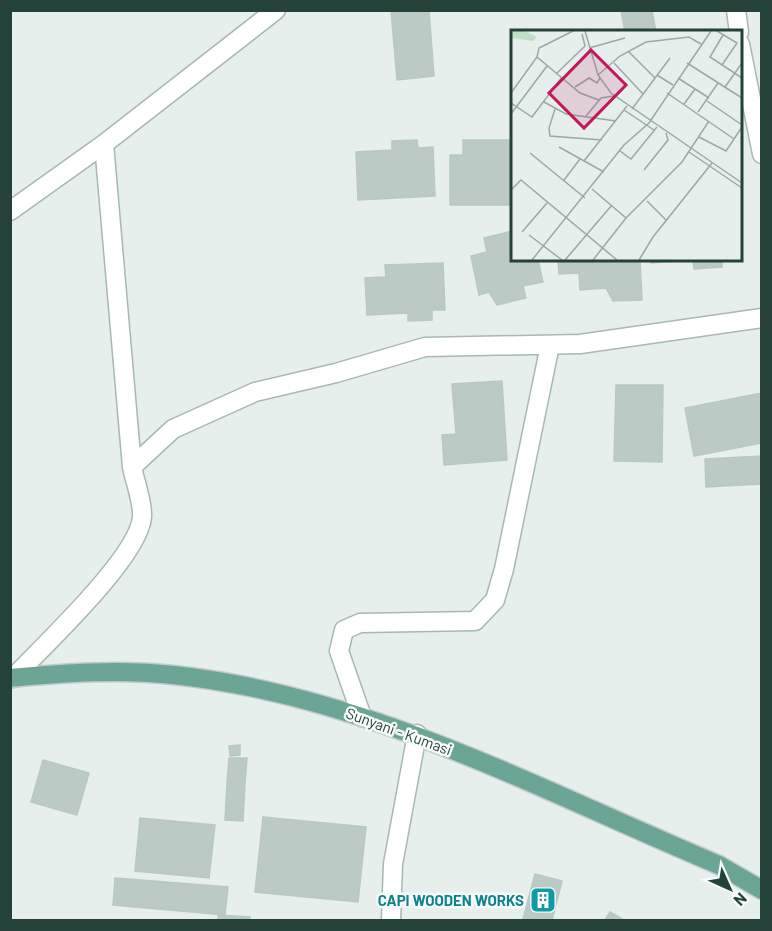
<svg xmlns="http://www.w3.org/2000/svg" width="772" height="931" viewBox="0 0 772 931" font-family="Barlow,sans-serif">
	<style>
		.building { fill: #bbcac4; stroke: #b8c9c2; stroke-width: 1.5 }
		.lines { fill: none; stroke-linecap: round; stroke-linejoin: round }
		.minor-casing { stroke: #a8b8b2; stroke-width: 21 }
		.primary-casing { stroke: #c2cac8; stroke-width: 21 }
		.minor { stroke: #fff; stroke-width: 18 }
		.primary { stroke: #6aa596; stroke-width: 18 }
		.labels { text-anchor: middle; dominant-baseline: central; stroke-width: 5; stroke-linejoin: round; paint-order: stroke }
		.street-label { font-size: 15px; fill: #24423a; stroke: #f7fbf9 }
		.culture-label { font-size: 15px; font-weight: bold; fill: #0d838f; stroke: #f7fbf9; text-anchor: end }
		.inset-road { fill: none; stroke: #98aaa4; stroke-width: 1.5 }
		.view { fill: #c2185b; fill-opacity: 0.15; stroke: #c2185b; stroke-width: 3 }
		.inset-edge { fill: none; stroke: #24423a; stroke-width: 3 }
	</style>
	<rect width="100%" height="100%" fill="#e6efeb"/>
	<path class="building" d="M 391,10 L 429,10 L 434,76 L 397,80 Z
		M 621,10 L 652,10 L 656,32 L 625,32 Z
		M 417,140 L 418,148 L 433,147 L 435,196 L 358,200 L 356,152 L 392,150 L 392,141 Z
		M 463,140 L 512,140 L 512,205 L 450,205 L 450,155 L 463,155 Z
		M 512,231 L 512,260 L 538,260 L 543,282 L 523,286 L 526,298 L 497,305 L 489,292 L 479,295 L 471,256 L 487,252 L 484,238 Z
		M 558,260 L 640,260 L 642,300 L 613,301 L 606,288 L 580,290 L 579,273 L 559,274 Z
		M 651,260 L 689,260 L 651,263 Z
		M 693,260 L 722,260 L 722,267 L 694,269 Z
		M 443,263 L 445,310 L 432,310 L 432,320 L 408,321 L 408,313 L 367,315 L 365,278 L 386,277 L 385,265 Z
		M 502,381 L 507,460 L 444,465 L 442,435 L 456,434 L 452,384 Z
		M 616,385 L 663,385 L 662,462 L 614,461 Z
		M 762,393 L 762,443 L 694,456 L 685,408 Z
		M 762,456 L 762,484 L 706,487 L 705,459 Z
		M 240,745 L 240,755 L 230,756 L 229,746 Z
		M 229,758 L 247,758 L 245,783 L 227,782 Z
		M 43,760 L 89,773 L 77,815 L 31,802 Z
		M 227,782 L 245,783 L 243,821 L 225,820 Z
		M 263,817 L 366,827 L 358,902 L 255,892 Z
		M 140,818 L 215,825 L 209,878 L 135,871 Z
		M 535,874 L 562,881 L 552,920 L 523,919 Z
		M 115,878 L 228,887 L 225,915 L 113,905 Z
		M 610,912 L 624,920 L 605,920 Z
		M 218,915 L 250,917 L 250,920 L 218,920 Z"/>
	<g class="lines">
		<g class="minor-casing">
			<path id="minor" d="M 736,10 L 739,32
				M 740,44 L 762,154
				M 10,211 L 104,144 L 276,10
				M 132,467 L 173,429 L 255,392 L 336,373 L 425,347 L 580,344 L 762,318
				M 13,678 C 43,646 139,557 142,517 C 143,502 135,482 132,467 L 104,144
				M 362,717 L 339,651 L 344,630 L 360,623 L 475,621 L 495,600 L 504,569 L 550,345
				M 391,920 L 393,864 L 417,734"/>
		</g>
		<g class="primary-casing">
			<path id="primary" d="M 10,678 C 63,673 121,669 173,675 C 366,695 542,791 719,865 L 762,890"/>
		</g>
		<use href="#minor" class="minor"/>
		<use href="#primary" class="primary"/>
	</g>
	<defs>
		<g id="building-square" transform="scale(1.35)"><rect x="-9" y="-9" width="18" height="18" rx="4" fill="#0f9aa8" stroke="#f7fbf9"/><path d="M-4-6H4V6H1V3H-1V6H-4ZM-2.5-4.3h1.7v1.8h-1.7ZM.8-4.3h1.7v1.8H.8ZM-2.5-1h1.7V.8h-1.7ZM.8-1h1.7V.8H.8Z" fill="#fff"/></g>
	</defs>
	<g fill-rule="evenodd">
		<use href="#building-square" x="543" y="900"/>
	</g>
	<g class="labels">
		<g class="street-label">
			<text transform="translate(399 731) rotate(20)">Sunyani - Kumasi</text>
		</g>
		<g class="culture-label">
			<text x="524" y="900">CAPI WOODEN WORKS</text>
		</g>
	</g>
	<g transform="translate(511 30)">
		<rect width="231" height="231" fill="#e6efeb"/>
		<path d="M 0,1 L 14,1 L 26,7 L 22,11 L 0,8 Z" fill="#bfe0c8"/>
		<path class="inset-road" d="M 74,1 L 87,45 L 100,63 L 231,153M 206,1 L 226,13 L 211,35M 212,5 L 199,27 L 231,48M 78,18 L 114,8M 117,21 L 144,48M 26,27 L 69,63 L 88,70M 103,33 L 132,64M 176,33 L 231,68M 46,43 L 74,16 L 71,4M 87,45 L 109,26 L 135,12 L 178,7 L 190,14M 146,45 L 162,55M 167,48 L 198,68M 64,57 L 78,48 L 86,53 L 89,48M 214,57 L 231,33M 0,63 L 26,27 L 28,18 L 62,1M 156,63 L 223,109M 196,71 L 231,95M 33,72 L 55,84 L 105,91M 0,73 L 21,87 L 51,47M 173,74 L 184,59M 44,79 L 38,98 L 39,106 L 91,110M 121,79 L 159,28M 113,80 L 143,100M 187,82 L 207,53M 0,84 L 36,36M 75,86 L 90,68 L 103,66M 188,107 L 215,121 L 231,97M 48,117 L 93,142M 109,121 L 120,129 L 146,97M 178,122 L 231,158M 19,123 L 74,168M 73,131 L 116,76M 133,140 L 157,110 L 155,103M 53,150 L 69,129M 81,159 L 115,188M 0,160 L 10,150 L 106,230M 136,171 L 156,191M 11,202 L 36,173M 18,205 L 51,230M 21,230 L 113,115 L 138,93 L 200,1M 54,230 L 101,175M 82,230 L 115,188 L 171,132 L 198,91M 128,230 L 142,207 L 201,133"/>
		<path class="view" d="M 80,20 L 115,55 L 73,98 L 38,63 Z"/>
		<rect width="231" height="231" class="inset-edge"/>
	</g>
	<rect width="772" height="931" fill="none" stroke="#24423a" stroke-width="24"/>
	<g transform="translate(730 889) rotate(135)" stroke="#f7fbf9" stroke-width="4.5" paint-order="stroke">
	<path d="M0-4.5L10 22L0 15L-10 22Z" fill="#24423a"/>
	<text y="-9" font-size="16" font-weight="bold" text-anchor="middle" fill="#24423a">N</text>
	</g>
</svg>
